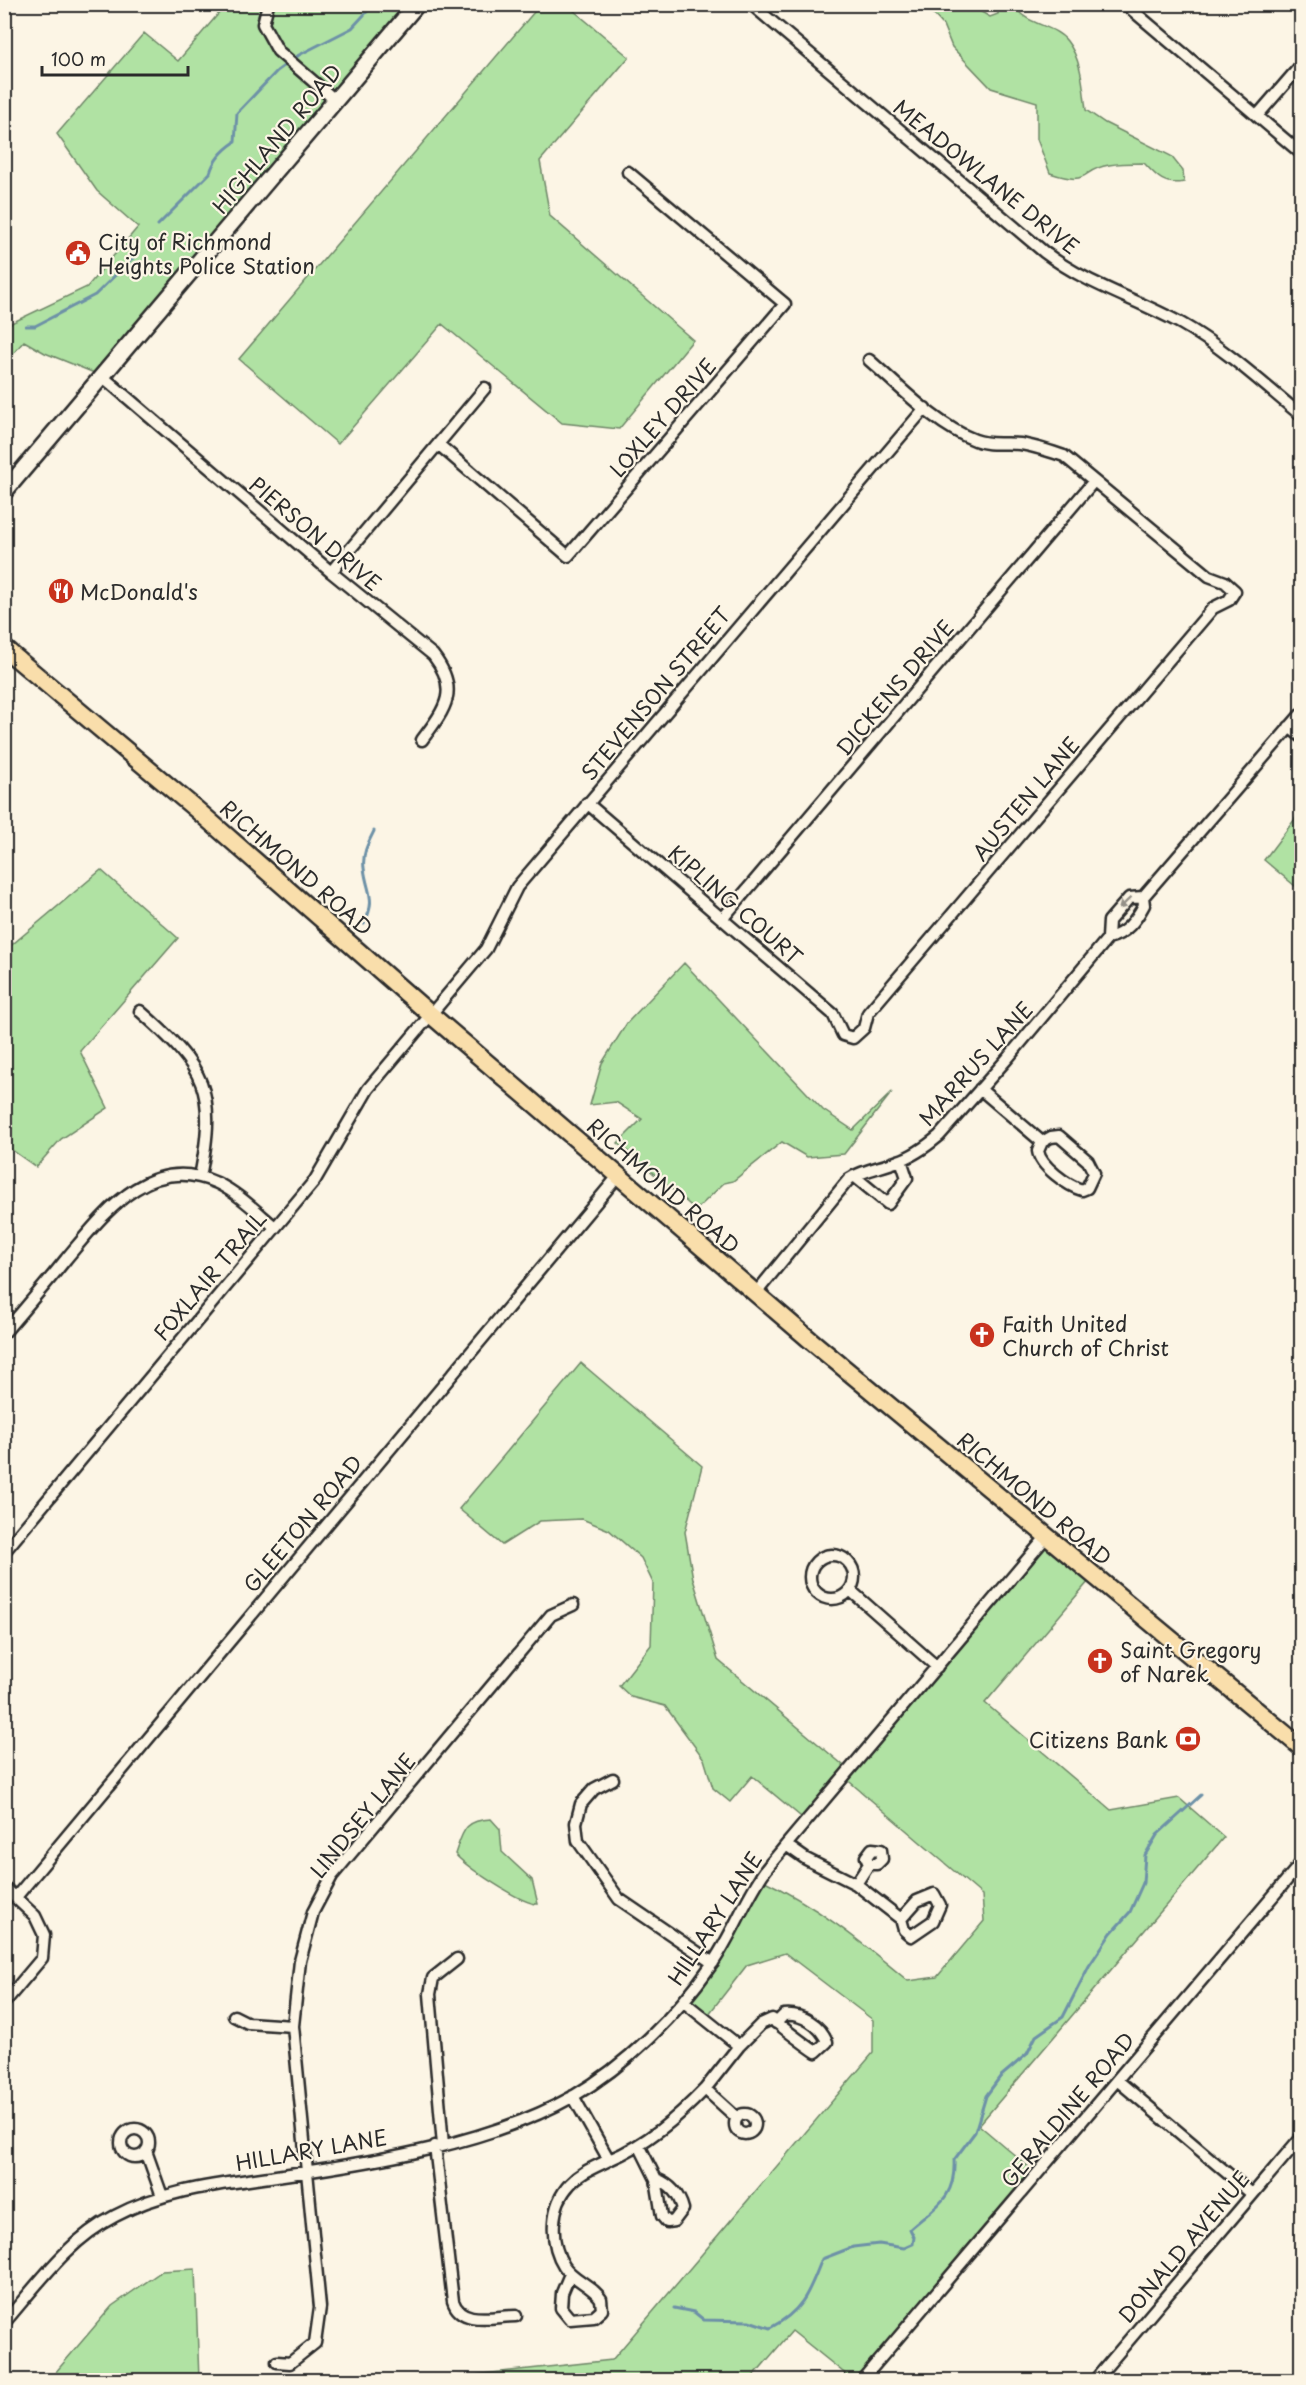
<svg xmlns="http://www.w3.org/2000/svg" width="1306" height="2385" viewBox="0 0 1306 2385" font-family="'Playpen Sans',sans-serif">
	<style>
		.green { fill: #b0e2a3; stroke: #6e8667; stroke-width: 1.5 }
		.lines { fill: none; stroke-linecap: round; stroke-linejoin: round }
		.stream { stroke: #6d91a7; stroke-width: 3 }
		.street-casing { stroke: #2b2b2b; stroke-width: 15 }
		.secondary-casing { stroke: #2b2b2b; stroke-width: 20 }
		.primary-casing { stroke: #2b2b2b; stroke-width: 21 }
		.street { stroke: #fcf5e5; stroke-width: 10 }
		.secondary { stroke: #fcf5e5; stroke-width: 15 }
		.primary { stroke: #f9deab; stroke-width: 16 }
		.oneway { fill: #949088 }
		.labels { text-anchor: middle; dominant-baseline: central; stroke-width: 4.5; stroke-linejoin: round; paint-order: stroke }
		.street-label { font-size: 21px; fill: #2b2b2b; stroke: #fcf5e5 }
		.poi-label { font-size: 21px; fill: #2b2b2b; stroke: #fcf5e5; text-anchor: start }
	</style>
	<rect width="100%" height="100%" fill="#fcf5e5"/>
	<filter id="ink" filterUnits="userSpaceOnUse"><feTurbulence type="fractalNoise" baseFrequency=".0167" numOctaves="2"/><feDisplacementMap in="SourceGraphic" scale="12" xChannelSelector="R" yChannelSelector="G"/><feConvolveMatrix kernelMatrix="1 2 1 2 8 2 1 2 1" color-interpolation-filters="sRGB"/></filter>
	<g filter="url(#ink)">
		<path class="green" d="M 404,4 L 412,11 L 102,376 L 45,353 L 24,341 L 5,363 L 5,326 L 87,287 L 138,227 L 97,191 L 57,134 L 144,33 L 178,61 L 226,5 Z
			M 540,5 L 567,5 L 629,57 L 540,161 L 550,216 L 693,340 L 619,429 L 562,423 L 442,324 L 338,444 L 239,359 Z
			M 925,5 L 969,5 L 990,17 L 998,14 L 999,5 L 1014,5 C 1024,25 1054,24 1067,41 C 1082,60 1083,87 1086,110 L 1105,123 L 1171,156 L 1183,171 L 1184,182 C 1164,186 1156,176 1144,163 C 1132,163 1120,163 1109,165 C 1078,170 1092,187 1050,173 L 1037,139 L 1037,102 L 991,88 L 952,47 L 943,25 Z
			M 1301,811 L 1301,891 L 1264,860 Z
			M 101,870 L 178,938 L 80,1051 L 108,1108 L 61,1139 L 36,1167 L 5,1145 L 5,946 L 8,948 Z
			M 684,963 L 823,1110 L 853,1130 L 892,1092 L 844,1154 L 807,1157 L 782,1142 L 733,1181 L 724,1183 L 696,1210 L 618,1143 L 642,1119 L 616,1102 L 590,1105 L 602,1063 L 627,1023 Z
			M 581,1363 L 702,1466 L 685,1532 L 693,1579 L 718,1660 L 849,1770 L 1047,1536 L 1094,1575 L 985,1703 L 1111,1810 L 1179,1798 L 1224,1837 L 979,2125 L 1037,2174 L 862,2380 L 853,2380 L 792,2331 L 750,2380 L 427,2380 L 612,2360 L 873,2053 L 873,2020 L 785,1953 L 747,1965 L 705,2019 L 684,2002 L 759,1878 C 817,1906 859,1940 908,1981 L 937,1977 L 984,1921 L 982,1895 L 844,1777 L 806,1821 L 752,1776 L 730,1802 L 713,1788 L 704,1759 L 665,1706 L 631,1697 L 619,1686 L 651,1645 L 653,1583 L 641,1558 L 609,1530 L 582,1519 L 540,1521 L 502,1545 L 459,1509 Z
			M 491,1819 L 500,1829 L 502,1852 L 532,1880 L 538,1904 C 523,1905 465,1866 455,1854 C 463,1831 464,1820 491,1819 Z
			M 195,2269 L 199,2380 L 49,2380 L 112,2306 L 162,2271 Z"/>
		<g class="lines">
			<path class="stream" d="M 158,225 L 210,173 C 214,159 223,150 235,142 L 237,113 L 277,71 L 299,55 L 352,28 L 374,4
				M 26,326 L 35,326 L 95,295 L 138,253
				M 4,347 L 9,343
				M 364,924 C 377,898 367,893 364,868 C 362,854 368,843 374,831
				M 674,2308 L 694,2312 L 704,2320 L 749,2321 L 770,2328 C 803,2311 809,2292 822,2259 L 853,2247 L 879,2244 L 904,2248 L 913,2244 L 914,2237 L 910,2229 C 936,2206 956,2199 954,2160 L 975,2132 L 986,2096 L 1000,2077 L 1027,2054 L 1036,2036 L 1063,2017 L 1089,1966 L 1111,1933 L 1130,1912 L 1143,1883 L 1145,1855 L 1157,1835 L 1201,1795"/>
			<g class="street-casing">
				<path id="street" d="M 268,4 L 263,24 L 278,51 L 336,101
					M 751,4 L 1044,252 C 1089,286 1135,298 1182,324 C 1226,349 1263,384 1302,416
					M 1125,4 L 1302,154
					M 1257,116 L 1302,64
					M 102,376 L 331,572 L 433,655 C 460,690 446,708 422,740
					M 438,444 L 568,556 L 785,304 L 628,172
					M 331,572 L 485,388
					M 1289,727 L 1302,737
					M 587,803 L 833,1014 L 843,1035 L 853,1038 L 864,1028 L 868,1013 L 1213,608 L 1229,600 L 1235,591 L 1225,582 L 1209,576 L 1064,456 C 1049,451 1035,446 1020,444 C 1004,442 990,446 975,440 C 937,426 899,386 869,360
					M 1143,897 L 1302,713
					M 723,918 L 1094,481
					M 140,1011 C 206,1069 217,1090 200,1177
					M 980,1089 L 1042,1142 L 1038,1151 C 1040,1166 1068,1186 1082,1190 L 1087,1188 L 1094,1173 L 1088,1161 L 1059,1136 L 1051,1137 L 1042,1142
					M 854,1176 L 888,1204 L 907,1178 L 901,1160
					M 756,1293 L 849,1179 C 865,1169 881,1168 898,1161 C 914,1156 927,1146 939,1136 L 1007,1059 L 1108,938 C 1126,934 1136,920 1144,905 L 1143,897 L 1129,898 L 1109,921 L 1108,938
					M 4,1333 C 25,1308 46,1284 66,1259 C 104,1214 149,1152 217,1183 C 238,1193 257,1212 275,1227
					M 4,1552 L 315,1180 L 368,1089 L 486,949 L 517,887 L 925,408
					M810 1577a22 22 0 1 1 44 0a22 22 0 1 1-44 0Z
					M 850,1590 L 937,1667
					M 613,1779 L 594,1789 L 581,1804 L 576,1823 L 578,1841 L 619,1899 L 713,1963
					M 786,1845 L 806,1859 L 856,1884 L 901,1919 L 904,1930 L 911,1936 L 933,1921 L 940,1905 L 934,1894 L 917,1901 L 901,1919
					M 856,1884 L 869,1864 L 877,1864 L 882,1859 L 881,1850 L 872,1849 L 866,1857 L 869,1864
					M 4,1887 L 35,1916 L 44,1935 L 42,1958 L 4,2003
					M 16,1897 L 619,1175
					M 684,2002 L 739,2046 L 705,2089 L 737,2118
					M 234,2016 L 248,2023 L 293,2026
					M 739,2046 L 761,2024 L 772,2019 C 786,2030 801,2042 816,2052 L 827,2042 C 821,2025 801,2013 784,2015 L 776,2023
					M 1117,2080 L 1252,2194
					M735 2124a10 10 0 1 1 20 0a10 10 0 1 1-20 0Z
					M121 2143a14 14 0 1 1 28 0a14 14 0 1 1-28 0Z
					M 443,2145 L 430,1994 L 433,1978 L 457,1959
					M 639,2145 L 656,2179 L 662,2216 L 667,2222 L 674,2221 L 683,2209 C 679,2194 671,2185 656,2179
					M 435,2146 L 453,2301 C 461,2326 494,2316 516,2316
					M 146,2151 L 162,2196
					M 609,2160 C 647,2144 677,2118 705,2089
					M 570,2274 L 562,2293 L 561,2308 L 570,2319 L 594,2317 L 602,2310 L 601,2299 C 592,2285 573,2280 564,2266 C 549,2242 550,2205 570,2184 C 581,2172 595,2167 609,2160 L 573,2096
					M 4,2323 C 38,2284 68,2240 115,2216 C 168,2188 224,2184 283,2175 C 375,2162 491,2143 572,2097 C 627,2065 676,2016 712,1964 C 730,1938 742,1907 759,1880 C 766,1867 777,1857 786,1845 L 1047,1536
					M 277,2362 L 290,2363 L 315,2343 L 320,2307 L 293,2026 L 300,1961 L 313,1912 L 332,1876 L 551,1615 L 573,1605
					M 862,2380 L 1302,1862
					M 1095,2380 L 1302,2136"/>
			</g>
			<g class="secondary-casing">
				<path id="secondary" d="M 4,492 L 417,4"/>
			</g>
			<g class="primary-casing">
				<path id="primary" d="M 4,648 L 197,810 L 430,1014 L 809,1339 L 1302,1748"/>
			</g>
			<use href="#street" class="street"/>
			<use href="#secondary" class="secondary"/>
			<use href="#primary" class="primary"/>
		</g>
		<defs><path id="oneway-solid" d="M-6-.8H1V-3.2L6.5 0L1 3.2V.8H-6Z" transform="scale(1.5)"/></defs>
		<use class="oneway" href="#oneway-solid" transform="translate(1125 903) rotate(136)"/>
	</g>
	<defs>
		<g id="civic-disc" transform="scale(1.35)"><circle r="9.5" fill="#c8321e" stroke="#fcf5e5"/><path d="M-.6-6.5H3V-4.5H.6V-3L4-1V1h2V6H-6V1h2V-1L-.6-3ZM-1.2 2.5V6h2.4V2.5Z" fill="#fff"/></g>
		<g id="restaurant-disc" transform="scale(1.35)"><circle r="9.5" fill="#c8321e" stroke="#fcf5e5"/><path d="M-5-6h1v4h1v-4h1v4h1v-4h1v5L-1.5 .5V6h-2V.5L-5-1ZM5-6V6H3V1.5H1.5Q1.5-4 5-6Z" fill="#fff"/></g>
		<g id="church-disc" transform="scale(1.35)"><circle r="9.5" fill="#c8321e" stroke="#fcf5e5"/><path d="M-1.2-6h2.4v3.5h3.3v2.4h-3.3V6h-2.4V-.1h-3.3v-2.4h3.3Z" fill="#fff"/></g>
		<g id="bank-disc" transform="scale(1.35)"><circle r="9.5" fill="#c8321e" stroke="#fcf5e5"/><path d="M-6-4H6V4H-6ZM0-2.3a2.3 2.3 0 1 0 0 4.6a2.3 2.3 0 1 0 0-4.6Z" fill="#fff"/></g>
	</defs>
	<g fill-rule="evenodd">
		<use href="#civic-disc" x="78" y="253"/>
		<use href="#restaurant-disc" x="61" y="591"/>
		<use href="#church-disc" x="982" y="1335"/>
		<use href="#church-disc" x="1100" y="1661"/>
		<use href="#bank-disc" x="1188" y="1739"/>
	</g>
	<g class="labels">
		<g class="street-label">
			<text transform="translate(276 138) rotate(-50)">HIGHLAND ROAD</text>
			<text transform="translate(987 176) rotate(39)">MEADOWLANE DRIVE</text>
			<text transform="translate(662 417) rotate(-49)">LOXLEY DRIVE</text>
			<text transform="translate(316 533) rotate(40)">PIERSON DRIVE</text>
			<text transform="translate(894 687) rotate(-50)">DICKENS DRIVE</text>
			<text transform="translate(655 693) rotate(-50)">STEVENSON STREET</text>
			<text transform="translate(1025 798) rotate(-50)">AUSTEN LANE</text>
			<text transform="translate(297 867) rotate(41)">RICHMOND ROAD</text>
			<text transform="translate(736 904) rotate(41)">KIPLING COURT</text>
			<text transform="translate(975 1063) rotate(-48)">MARRUS LANE</text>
			<text transform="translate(664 1185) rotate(41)">RICHMOND ROAD</text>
			<text transform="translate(209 1275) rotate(-50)">FOXLAIR TRAIL</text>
			<text transform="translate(1035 1498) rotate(40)">RICHMOND ROAD</text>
			<text transform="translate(302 1523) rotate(-50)">GLEETON ROAD</text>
			<text transform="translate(362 1815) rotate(-51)">LINDSEY LANE</text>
			<text transform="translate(714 1918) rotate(-57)">HILLARY LANE</text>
			<text transform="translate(1067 2109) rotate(-50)">GERALDINE ROAD</text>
			<text transform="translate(311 2149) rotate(-10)">HILLARY LANE</text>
			<text transform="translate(1183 2246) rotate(-50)">DONALD AVENUE</text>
		</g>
		<g class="poi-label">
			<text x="98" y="241">City of Richmond<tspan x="98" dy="24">Heights Police Station</tspan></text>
			<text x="80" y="591">McDonald's</text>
			<text x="1002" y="1323">Faith United<tspan x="1002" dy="24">Church of Christ</tspan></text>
			<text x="1120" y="1649">Saint Gregory<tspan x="1120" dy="24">of Narek</tspan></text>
			<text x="1168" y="1739" text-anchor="end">Citizens Bank</text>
		</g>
	</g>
	<rect width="1306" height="2385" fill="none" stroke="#fcf5e5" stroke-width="24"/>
	<rect x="12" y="12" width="1282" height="2361" fill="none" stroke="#2b2b2b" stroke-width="2" filter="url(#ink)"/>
	<path d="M42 66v9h146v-9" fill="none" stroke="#2b2b2b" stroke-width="3"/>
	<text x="51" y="66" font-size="18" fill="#2b2b2b" stroke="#fcf5e5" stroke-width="4.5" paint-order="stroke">100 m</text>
</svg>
